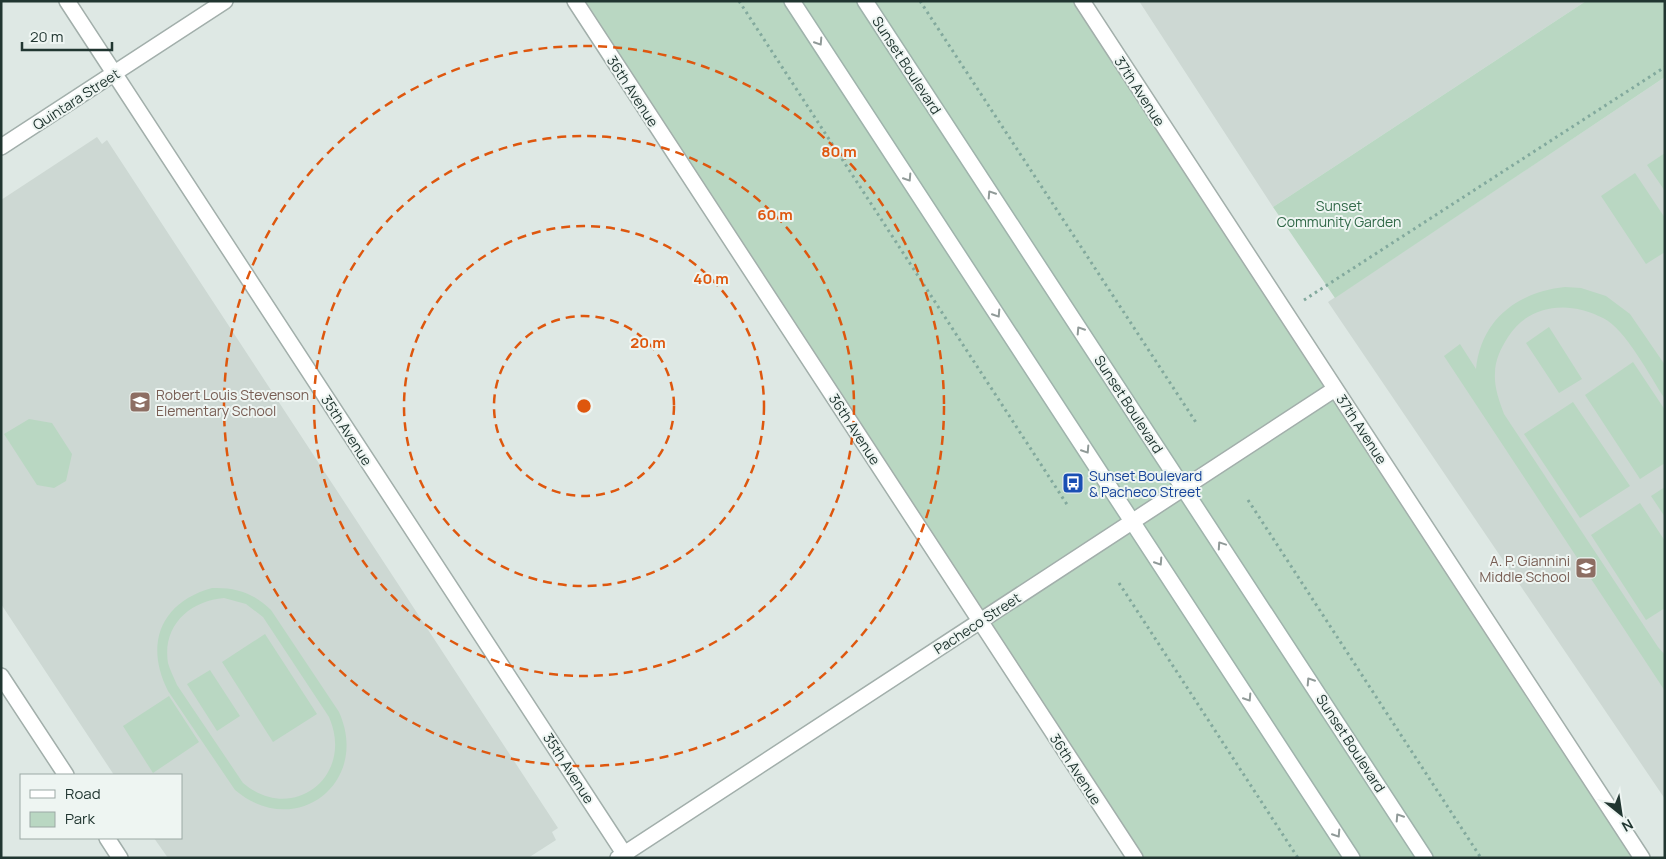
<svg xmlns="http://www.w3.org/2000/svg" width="1666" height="859" viewBox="0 0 1666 859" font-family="Manrope,sans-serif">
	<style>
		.built { fill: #cdd8d3 }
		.green { fill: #b9d7c2; fill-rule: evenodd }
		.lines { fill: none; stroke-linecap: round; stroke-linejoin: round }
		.street-casing { stroke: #a2afab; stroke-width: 18 }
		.secondary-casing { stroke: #9fb3ac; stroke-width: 18 }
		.path { stroke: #82a99d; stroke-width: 3; stroke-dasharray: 2.5 4; stroke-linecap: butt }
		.street { stroke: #fff; stroke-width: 15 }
		.secondary { stroke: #fff; stroke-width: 15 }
		.oneway { stroke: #909a98 }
		.ring { fill: none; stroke: #de570e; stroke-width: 2.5; stroke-dasharray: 9 6 }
		.labels { text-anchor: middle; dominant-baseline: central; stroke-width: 4; stroke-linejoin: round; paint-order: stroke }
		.street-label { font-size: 14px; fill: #213631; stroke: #eef5f2 }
		.park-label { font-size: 14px; fill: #306847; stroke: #eef5f2 }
		.education-label { font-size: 14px; fill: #785e54; stroke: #eef5f2; text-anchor: start }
		.transit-label { font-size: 14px; fill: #164399; stroke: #eef5f2; text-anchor: start }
		.centre { fill: #de570e; stroke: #eef5f2; stroke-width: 2.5 }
		.ring-label { font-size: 15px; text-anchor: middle; font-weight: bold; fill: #de570e; stroke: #eef5f2; stroke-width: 4; stroke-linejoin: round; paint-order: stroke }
	</style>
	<rect width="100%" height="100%" fill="#dee8e4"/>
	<path class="built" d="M 1139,1 L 1586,1 L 1273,207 Z
		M 1665,77 L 1665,799 L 1328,302 Z
		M 97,137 L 102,144 L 107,140 L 558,828 L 552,832 L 556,840 L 528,858 L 168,858 L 154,838 L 181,838 L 181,775 L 114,775 L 1,604 L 1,200 Z"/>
	<path class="green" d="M 575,1 L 1082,1 L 1642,858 L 1135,858 Z
		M 1586,1 L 1665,1 L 1665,77 L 1335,298 L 1273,207 Z
		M 1665,153 L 1665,191 L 1647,165 Z
		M 1635,173 L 1665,218 L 1665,252 L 1646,264 L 1601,196 Z
		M 1565,287 L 1581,288 L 1606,296 L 1630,314 L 1665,365 L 1665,399 C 1650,377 1626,329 1603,318 C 1569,300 1529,304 1508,337 C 1501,348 1495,360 1495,373 C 1494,387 1499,400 1504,414 L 1658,647 L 1665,655 L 1665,691 L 1444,356 L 1460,344 L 1476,369 C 1481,319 1518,292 1565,287 Z
		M 1549,327 L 1582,379 L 1559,393 L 1526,343 Z
		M 1633,362 L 1665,410 L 1665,463 L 1640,479 L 1585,395 Z
		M 1573,402 L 1630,486 L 1580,518 L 1524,434 Z
		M 29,419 L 52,423 L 72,454 L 66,481 L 54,488 L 37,485 L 4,434 Z
		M 1665,487 L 1665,517 L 1651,496 Z
		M 1640,503 L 1665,541 L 1665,608 L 1646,620 L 1591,535 Z
		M 212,588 C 235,587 254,593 271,610 L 339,712 C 371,783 295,841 235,790 L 168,691 C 144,644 161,602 212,588 ZM 224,598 L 246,604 L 263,617 L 329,717 C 355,776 293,825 243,783 L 177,685 C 174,678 170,670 168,663 C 162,625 190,601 224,598 Z
		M 265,634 L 317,714 L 273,742 L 222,662 Z
		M 210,670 L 240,716 L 217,731 L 187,684 Z
		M 169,696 L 199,742 L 153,773 L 123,726 Z"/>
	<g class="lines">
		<g class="street-casing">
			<path id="street" d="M 67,1 L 627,858
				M 575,1 L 1135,858
				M 1082,1 L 1642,858
				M 1,147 L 225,1
				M 1,676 L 66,775
				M 107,838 L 120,858
				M 618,858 L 1335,389"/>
		</g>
		<g class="secondary-casing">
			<path id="secondary" d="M 792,1 L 1352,858
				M 865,1 L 1425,858"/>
		</g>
		<path class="path" d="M 739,1 L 1068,506
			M 920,1 L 1197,424
			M 1304,300 L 1665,67
			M 1248,500 L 1481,858
			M 1119,583 L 1298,858"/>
		<use href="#street" class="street"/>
		<use href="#secondary" class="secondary"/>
	</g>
	<defs><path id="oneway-chevron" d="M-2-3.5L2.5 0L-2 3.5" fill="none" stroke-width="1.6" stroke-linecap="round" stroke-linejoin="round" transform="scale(1.25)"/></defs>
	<g class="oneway">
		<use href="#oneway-chevron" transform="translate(819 42) rotate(57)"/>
		<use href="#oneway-chevron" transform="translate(908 178) rotate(57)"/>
		<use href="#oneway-chevron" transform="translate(991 194) rotate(-123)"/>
		<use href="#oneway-chevron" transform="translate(997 314) rotate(57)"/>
		<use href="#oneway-chevron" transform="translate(1080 330) rotate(-123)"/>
		<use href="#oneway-chevron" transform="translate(1086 450) rotate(57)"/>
		<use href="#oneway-chevron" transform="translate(1221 545) rotate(-124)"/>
		<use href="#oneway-chevron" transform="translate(1159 562) rotate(57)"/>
		<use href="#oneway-chevron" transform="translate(1310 681) rotate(-123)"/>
		<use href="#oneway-chevron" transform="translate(1248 698) rotate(57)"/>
		<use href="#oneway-chevron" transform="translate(1399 817) rotate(-123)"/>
		<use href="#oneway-chevron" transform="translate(1337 834) rotate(57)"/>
	</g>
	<g class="ring">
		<circle cx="584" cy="406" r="90"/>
		<circle cx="584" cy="406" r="180"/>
		<circle cx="584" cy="406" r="270"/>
		<circle cx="584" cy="406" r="360"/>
	</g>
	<defs>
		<g id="school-square" transform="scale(1.125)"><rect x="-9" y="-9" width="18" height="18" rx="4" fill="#8d6e63" stroke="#eef5f2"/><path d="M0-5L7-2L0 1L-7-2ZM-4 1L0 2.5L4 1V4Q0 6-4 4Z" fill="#fff"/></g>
		<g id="bus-square" transform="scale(1.125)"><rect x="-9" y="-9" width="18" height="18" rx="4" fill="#1a4fb4" stroke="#eef5f2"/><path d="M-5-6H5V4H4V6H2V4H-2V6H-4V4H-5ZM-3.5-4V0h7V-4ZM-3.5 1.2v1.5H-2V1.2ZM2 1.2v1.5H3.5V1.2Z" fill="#fff"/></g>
	</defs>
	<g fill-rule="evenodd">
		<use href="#school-square" x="140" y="402"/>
		<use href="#bus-square" x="1073" y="483"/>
		<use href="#school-square" x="1586" y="568"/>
	</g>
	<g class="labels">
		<g class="street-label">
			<text transform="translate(907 65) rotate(57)">Sunset Boulevard</text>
			<text transform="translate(633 91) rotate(57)">36th Avenue</text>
			<text transform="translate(1140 91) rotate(57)">37th Avenue</text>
			<text transform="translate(76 99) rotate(-33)">Quintara Street</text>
			<text transform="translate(1129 404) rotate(57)">Sunset Boulevard</text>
			<text transform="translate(855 429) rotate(57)">36th Avenue</text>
			<text transform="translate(1362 429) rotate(57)">37th Avenue</text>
			<text transform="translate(347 430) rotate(57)">35th Avenue</text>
			<text transform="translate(977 623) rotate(-33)">Pacheco Street</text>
			<text transform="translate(1351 743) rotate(57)">Sunset Boulevard</text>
			<text transform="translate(569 768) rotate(57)">35th Avenue</text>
			<text transform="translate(1076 769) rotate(57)">36th Avenue</text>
		</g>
		<g class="park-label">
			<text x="1339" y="205">Sunset<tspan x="1339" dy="16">Community Garden</tspan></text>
		</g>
		<g class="education-label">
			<text x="156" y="394">Robert Louis Stevenson<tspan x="156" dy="16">Elementary School</tspan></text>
			<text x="1570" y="560" text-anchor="end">A. P. Giannini<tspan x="1570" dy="16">Middle School</tspan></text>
		</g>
		<g class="transit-label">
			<text x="1089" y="475">Sunset Boulevard<tspan x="1089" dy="16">&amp; Pacheco Street</tspan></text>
		</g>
	</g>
	<circle cx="584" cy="406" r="8" class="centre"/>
	<g class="ring-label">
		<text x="839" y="157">80 m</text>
		<text x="775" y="220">60 m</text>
		<text x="711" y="284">40 m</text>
		<text x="648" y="348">20 m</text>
	</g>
	<rect width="1666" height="859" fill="none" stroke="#213631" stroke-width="5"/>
	<rect x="20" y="774" width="162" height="65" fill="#eef5f2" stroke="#9ca9a5"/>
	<rect x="30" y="790" width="25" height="8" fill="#ffffff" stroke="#9ca9a5"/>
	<text x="65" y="799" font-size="15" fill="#213631">Road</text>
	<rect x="30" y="812" width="25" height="15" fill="#b9d7c2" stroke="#9ca9a5"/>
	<text x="65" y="824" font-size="15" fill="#213631">Park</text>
	<g transform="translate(1621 814) rotate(150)" stroke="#eef5f2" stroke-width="4" paint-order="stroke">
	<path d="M0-4L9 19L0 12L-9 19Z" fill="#213631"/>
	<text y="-8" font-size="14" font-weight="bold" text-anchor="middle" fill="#213631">N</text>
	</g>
	<path d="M22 42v8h90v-8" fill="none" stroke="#213631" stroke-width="2.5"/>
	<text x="30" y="42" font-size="15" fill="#213631" stroke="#eef5f2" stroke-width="4" paint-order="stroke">20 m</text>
</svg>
